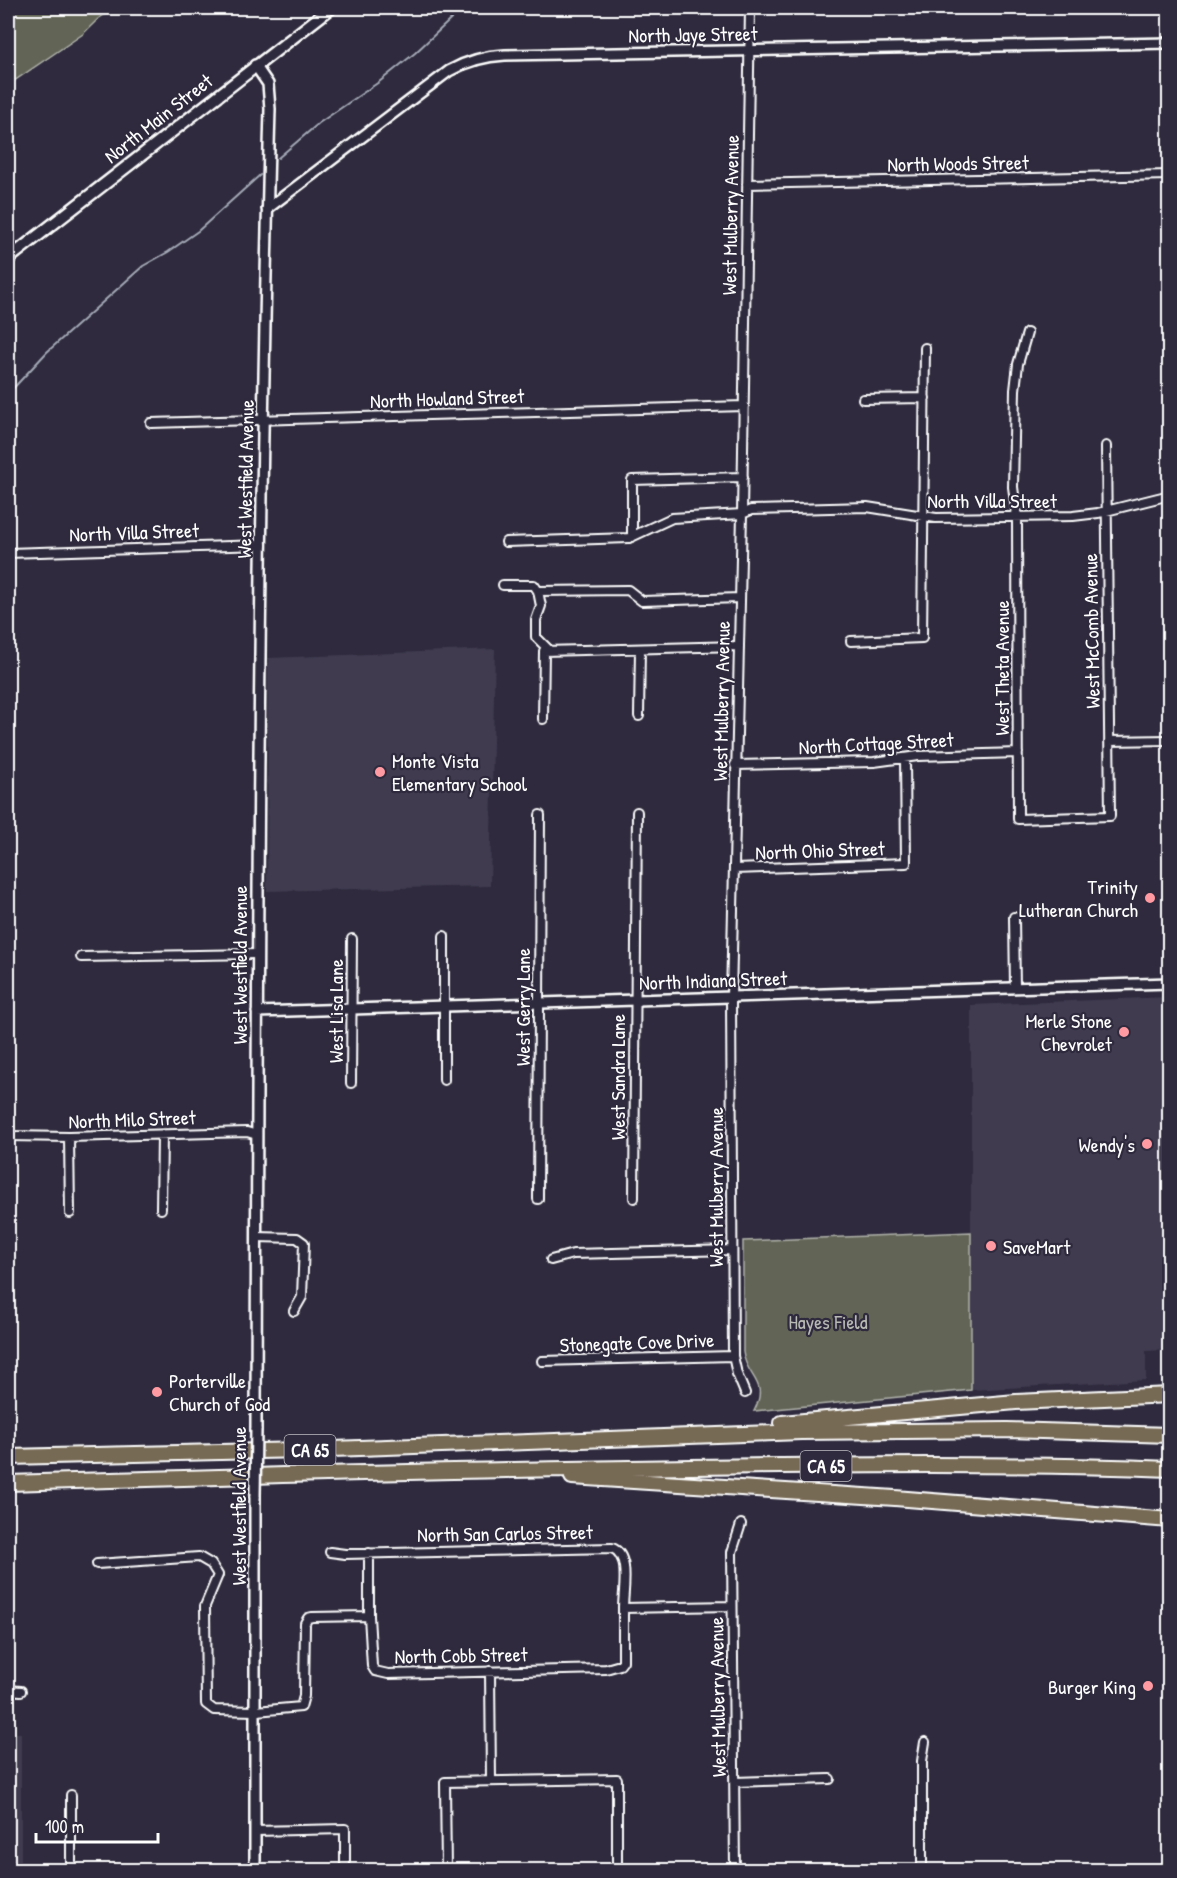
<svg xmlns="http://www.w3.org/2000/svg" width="1177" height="1878" viewBox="0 0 1177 1878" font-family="'Patrick Hand',sans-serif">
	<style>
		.built { fill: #403b50 }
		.green { fill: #626557; stroke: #b0b2ab; stroke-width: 1.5 }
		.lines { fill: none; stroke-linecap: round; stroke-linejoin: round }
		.stream { stroke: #a4aab8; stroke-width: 2 }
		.minor-casing { stroke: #fff; stroke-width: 12 }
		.tertiary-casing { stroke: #fff; stroke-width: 14 }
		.secondary-casing { stroke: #fff; stroke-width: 15 }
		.motorway-casing { stroke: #fff; stroke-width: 18 }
		.minor { stroke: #2f2a3d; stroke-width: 8 }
		.tertiary { stroke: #2f2a3d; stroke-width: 9 }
		.secondary { stroke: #2f2a3d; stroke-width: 10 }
		.motorway { stroke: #776a54; stroke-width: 14 }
		.tertiary-bridge-casing { stroke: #fff; stroke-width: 14; stroke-linecap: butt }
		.tertiary-bridge { stroke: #2f2a3d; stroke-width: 9 }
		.poi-dot { fill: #ff9aa2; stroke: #2f2a3d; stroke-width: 2 }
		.labels { text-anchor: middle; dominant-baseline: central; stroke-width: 4.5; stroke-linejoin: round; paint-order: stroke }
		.shield { fill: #2f2a3d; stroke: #c1bfc5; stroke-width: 1.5 }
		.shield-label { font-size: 18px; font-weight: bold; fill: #fff }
		.street-label { font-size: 20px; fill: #fff; stroke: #2f2a3d }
		.poi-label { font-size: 20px; fill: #fff; stroke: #2f2a3d; text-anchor: end }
		.park-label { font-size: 20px; fill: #b8bab3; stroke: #2f2a3d }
	</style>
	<rect width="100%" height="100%" fill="#2f2a3d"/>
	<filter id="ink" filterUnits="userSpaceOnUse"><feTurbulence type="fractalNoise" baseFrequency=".0167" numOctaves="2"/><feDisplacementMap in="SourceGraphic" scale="12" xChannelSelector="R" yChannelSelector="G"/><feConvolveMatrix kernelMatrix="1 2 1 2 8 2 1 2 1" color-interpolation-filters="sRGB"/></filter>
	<g filter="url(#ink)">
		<path class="built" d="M 495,649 L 490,886 L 267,891 L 268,658 Z
			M 1169,997 L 1169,1350 L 1146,1351 L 1146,1380 L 971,1390 L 971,1005 Z
			M 8,1733 L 21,1733 L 21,1870 L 8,1870 Z"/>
		<path class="green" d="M 8,8 L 115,8 L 99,18 L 83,34 L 8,85 Z
			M 971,1232 L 971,1390 L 754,1411 C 770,1381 746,1378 743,1352 L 743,1241 Z"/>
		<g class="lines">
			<path class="stream" d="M 278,158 L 319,123 L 379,82 L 415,53 L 463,8
				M 8,394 L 47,352 L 143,266 L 168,252 L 198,231 L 260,175"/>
			<g class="minor-casing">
				<path id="minor" d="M 747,184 L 1170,175
					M 1027,333 L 1018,364 L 1015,390 L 1013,487 L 1017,517 L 1018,819 L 1110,816 L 1106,446
					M 863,399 L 925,398
					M 151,423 L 744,406
					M 632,537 L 632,480 L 743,477
					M 506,542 L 629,538 L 672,518 L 742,514 L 751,510 L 867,507 L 936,518 L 1073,516 L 1098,513 L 1170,495
					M 8,553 L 262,545
					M 503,585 L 534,585 L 538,591 L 628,590 L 642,601 L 740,598
					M 538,591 L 541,606 L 536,620 L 536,637 L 550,651
					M 851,641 L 922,638 L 925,348
					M 639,716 L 640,649
					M 543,719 L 544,651 L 739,646
					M 1109,741 L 1170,740
					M 735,765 L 874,762 L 918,756 L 1018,753
					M 734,869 L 906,863 L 905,758
					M 1014,917 L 1015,988
					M 81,957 L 257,954
					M 444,1080 L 444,936
					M 351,1083 L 352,939
					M 8,1136 L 69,1137 L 247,1132 L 257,1135
					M 69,1137 L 70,1213
					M 634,1198 L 637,812
					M 538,1199 L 540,815
					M 161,1209 L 162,1135
					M 256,1237 L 297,1238 L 304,1243 L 302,1297 L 294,1311
					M 551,1260 L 573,1254 L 732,1250
					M 542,1361 L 733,1356
					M 745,1393 L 737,1374 L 733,1356 L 731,998 L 742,514 L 750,8
					M 330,1552 L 345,1554 L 612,1548 C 631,1555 623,1591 623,1608
					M 369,1553 L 369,1616
					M 97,1564 L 199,1557 L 211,1564 L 218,1575 L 205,1606 L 206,1704 L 214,1710 L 256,1711 L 301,1707 L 304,1696 L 305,1623 L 308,1618 L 312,1617 L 369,1616 L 372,1666 L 375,1671 L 388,1674 L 606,1669 L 620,1665 L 623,1661 L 623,1608 L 732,1606
					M 490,1671 L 491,1781
					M 8,1690 L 21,1691
					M 735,1782 L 830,1779
					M 255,1831 L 345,1829 L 345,1870
					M 71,1870 L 71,1795
					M 446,1870 L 445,1782 L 617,1779 L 617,1870
					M 735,1870 L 732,1552 L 741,1524
					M 922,1870 L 922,1761 L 925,1742"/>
			</g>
			<g class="tertiary-casing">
				<path id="tertiary" d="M 255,65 L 268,84 L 270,109 C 258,549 257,990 256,1430
					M 267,209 L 449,71 C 467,61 484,56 505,55 L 1170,43
					M 257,1012 L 1170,983
					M 255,1870 L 255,1496"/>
			</g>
			<g class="secondary-casing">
				<path id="secondary" d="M 8,259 L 331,8"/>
			</g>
			<g class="motorway-casing">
				<path id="motorway" d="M 782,1423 L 1016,1402 L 1170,1395
					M 8,1457 L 305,1450 L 801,1432 L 1007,1430 L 1170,1435
					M 572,1477 L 895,1498 L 1170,1520
					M 8,1483 C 235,1476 463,1470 691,1467 C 850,1465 1010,1463 1170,1469"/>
			</g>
			<use href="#minor" class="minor"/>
			<use href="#tertiary" class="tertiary"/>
			<use href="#secondary" class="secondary"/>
			<use href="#motorway" class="motorway"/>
			<g class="tertiary-bridge-casing">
				<path id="tertiary-bridge" d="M 255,1496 L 256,1430"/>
			</g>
			<use href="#tertiary-bridge" class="tertiary-bridge"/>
		</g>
	</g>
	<g class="poi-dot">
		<circle cx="380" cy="772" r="6"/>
		<circle cx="1150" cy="898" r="6"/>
		<circle cx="1124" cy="1032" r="6"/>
		<circle cx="1147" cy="1144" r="6"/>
		<circle cx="991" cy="1246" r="6"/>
		<circle cx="157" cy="1392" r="6"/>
		<circle cx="1148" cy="1686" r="6"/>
	</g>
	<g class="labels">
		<g class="shield">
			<rect x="284.5" y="1435" width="51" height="30" rx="4.5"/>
			<rect x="800.5" y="1451" width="51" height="30" rx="4.5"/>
		</g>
		<g class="shield-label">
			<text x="310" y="1450">CA 65</text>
			<text x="826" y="1466">CA 65</text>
		</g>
		<g class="street-label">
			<text transform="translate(693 34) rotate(-1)">North Jaye Street</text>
			<text transform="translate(158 118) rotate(-38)">North Main Street</text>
			<text transform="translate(958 163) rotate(-1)">North Woods Street</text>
			<text transform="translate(730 215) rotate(-89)">West Mulberry Avenue</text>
			<text transform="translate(447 398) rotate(-2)">North Howland Street</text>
			<text transform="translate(245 479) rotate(-89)">West Westfield Avenue</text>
			<text x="992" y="500">North Villa Street</text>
			<text transform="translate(134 532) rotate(-2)">North Villa Street</text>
			<text transform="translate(1091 631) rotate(-91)">West McComb Avenue</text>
			<text transform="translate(1001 668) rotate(-90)">West Theta Avenue</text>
			<text transform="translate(721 701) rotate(-89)">West Mulberry Avenue</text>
			<text transform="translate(876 743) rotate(-3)">North Cottage Street</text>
			<text transform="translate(820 850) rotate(-2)">North Ohio Street</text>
			<text transform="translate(239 965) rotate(-90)">West Westfield Avenue</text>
			<text transform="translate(713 980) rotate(-2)">North Indiana Street</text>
			<text transform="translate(522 1007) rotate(-90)">West Gerry Lane</text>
			<text transform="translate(335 1011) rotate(-90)">West Lisa Lane</text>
			<text transform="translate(617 1077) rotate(-90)">West Sandra Lane</text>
			<text transform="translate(132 1119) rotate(-2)">North Milo Street</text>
			<text transform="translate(715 1187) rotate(-90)">West Mulberry Avenue</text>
			<text transform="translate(637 1342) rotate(-2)">Stonegate Cove Drive</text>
			<text transform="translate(238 1506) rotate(-90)">West Westfield Avenue</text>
			<text transform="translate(505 1533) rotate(-1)">North San Carlos Street</text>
			<text transform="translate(461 1655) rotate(-1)">North Cobb Street</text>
			<text transform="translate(717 1697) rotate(-91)">West Mulberry Avenue</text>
		</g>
		<g class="poi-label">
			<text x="392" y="760" text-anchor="start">Monte Vista<tspan x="392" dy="23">Elementary School</tspan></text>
			<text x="1138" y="886">Trinity<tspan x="1138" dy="23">Lutheran Church</tspan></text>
			<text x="1112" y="1020">Merle Stone<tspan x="1112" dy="23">Chevrolet</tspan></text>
			<text x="1135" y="1144">Wendy's</text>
			<text x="1003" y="1246" text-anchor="start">SaveMart</text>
			<text x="169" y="1380" text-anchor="start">Porterville<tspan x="169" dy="23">Church of God</tspan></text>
			<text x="1136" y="1686">Burger King</text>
		</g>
		<g class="park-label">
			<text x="828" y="1321">Hayes Field</text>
		</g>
	</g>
	<rect width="1177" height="1878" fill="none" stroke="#2f2a3d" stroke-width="30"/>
	<rect x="15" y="15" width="1147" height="1848" fill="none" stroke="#fff" stroke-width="2" filter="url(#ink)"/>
	<path d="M36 1833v9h122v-9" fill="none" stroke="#ffffff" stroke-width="3"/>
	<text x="45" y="1833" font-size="18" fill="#ffffff" stroke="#2f2a3d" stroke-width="4.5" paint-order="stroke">100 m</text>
</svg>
